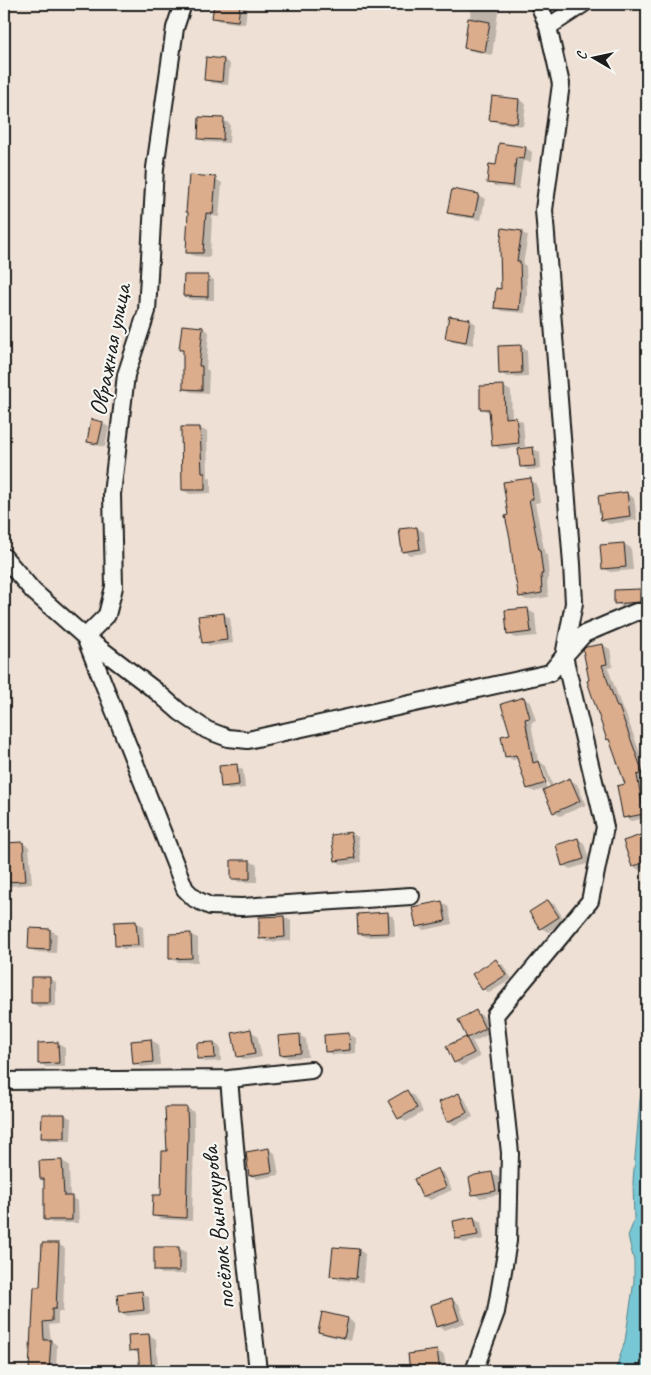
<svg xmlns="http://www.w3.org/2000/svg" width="651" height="1375" viewBox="0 0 651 1375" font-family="Caveat,sans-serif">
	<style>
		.water { fill: #78c7d5; stroke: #53838b }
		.shadow { fill: #0003; fill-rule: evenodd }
		.building { fill: #dbad8d; stroke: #1c1c1c }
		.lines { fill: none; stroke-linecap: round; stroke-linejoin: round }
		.minor-casing { stroke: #1c1c1c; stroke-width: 20 }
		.minor { stroke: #f6f6f2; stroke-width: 16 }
		.labels { text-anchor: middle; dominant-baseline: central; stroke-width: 4.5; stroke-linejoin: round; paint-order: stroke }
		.street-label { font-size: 25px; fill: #1c1c1c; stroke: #f6f6f2 }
	</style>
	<rect width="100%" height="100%" fill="#eee0d4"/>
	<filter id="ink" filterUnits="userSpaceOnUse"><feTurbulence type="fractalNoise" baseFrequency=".02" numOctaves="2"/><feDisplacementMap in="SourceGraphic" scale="10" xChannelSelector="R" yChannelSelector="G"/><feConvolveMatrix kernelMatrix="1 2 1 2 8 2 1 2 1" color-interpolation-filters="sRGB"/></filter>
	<g filter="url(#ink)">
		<path class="water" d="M 647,1060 L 647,1371 L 615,1371 L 625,1341 L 634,1281 L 634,1261 L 628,1236 L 634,1221 L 633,1181 L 640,1100 Z"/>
		<path class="shadow" d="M 215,4 L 242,4 L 247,7 L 245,24 L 220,21 L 213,17 Z
			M 472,4 L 502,4 L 502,6 L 499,6 L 492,55 L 472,51 L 465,48 Z
			M 224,60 L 230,64 L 228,85 L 212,83 L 205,79 Z
			M 493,97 L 519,100 L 526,104 L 523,126 L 498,123 L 491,119 Z
			M 223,120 L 230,124 L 229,143 L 206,142 L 199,138 Z
			M 526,148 L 532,152 L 531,162 L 523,161 L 519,189 L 495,186 L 488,182 L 497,166 Z
			M 216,179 L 222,183 L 219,217 L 212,216 L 210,257 L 194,256 L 187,252 Z
			M 478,195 L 485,199 L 481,220 L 455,216 L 449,212 Z
			M 521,232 L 528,236 L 523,264 L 526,266 L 527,294 L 525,313 L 502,311 L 495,307 L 502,290 Z
			M 208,277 L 214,280 L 214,300 L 191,300 L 184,296 Z
			M 470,320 L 476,324 L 473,345 L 453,341 L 447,338 Z
			M 203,328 L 209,332 L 206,369 L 209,371 L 208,393 L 191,392 L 184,389 L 185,351 L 181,349 Z
			M 520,346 L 527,350 L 528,376 L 507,377 L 501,373 Z
			M 504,387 L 511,391 L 512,419 L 516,418 L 523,422 L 525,447 L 500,449 L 494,445 L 490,412 L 488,412 L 481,408 Z
			M 102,423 L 109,427 L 105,447 L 95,445 L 88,441 Z
			M 200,428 L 207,432 L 208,477 L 211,478 L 211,493 L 190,494 L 183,490 Z
			M 533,449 L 540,452 L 541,469 L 528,470 L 521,466 Z
			M 531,480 L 537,484 L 540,502 L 535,503 L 545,554 L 547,555 L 549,577 L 547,578 L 548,597 L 527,600 L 520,597 L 509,516 Z
			M 627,494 L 634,498 L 637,520 L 609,524 L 602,520 Z
			M 417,528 L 424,532 L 426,553 L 410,555 L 403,551 Z
			M 624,544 L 631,548 L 633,570 L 610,572 L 603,568 Z
			M 640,591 L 646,594 L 647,605 L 622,607 L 616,603 Z
			M 528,610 L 535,614 L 537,636 L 515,638 L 509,634 L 507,612 Z
			M 223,614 L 230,618 L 233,643 L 210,646 L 203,642 Z
			M 603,645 L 610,649 L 613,667 L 608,668 L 623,711 L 625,712 L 647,772 L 647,777 L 643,778 L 647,799 L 647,818 L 631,821 L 624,817 L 627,785 L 611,740 L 608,739 L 588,682 Z
			M 523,698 L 530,702 L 536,721 L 531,723 L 538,761 L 546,766 L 553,787 L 570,780 L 577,784 L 586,805 L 560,816 L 554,812 L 544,789 L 535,792 L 528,789 L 518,759 L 513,760 L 506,756 ZM 540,766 L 542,766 L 550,788 L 547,789 Z
			M 236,766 L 243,770 L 245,788 L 229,790 L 222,786 Z
			M 351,833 L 358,837 L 361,862 L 343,865 L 336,861 Z
			M 645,835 L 647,836 L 647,867 L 639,870 L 633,866 Z
			M 578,839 L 584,843 L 590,863 L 570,869 L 563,865 Z
			M 22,843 L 29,847 L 32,884 L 10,886 L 4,882 L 4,844 Z
			M 250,861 L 257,865 L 257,882 L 239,882 L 233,878 Z
			M 548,901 L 555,905 L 565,921 L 548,932 L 541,928 Z
			M 442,902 L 448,906 L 452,924 L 424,930 L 417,926 Z
			M 387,914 L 394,917 L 395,936 L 366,937 L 359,933 Z
			M 284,917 L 291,921 L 291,941 L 267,942 L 261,938 Z
			M 136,922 L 143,926 L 144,948 L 123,949 L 116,945 L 115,923 Z
			M 30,929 L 50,930 L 57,934 L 56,953 L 36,952 L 29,948 Z
			M 170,935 L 191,935 L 198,938 L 198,962 L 178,962 L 171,958 Z
			M 496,961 L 503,965 L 512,979 L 489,993 L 483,989 Z
			M 50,978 L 56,982 L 56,1006 L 39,1007 L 32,1003 Z
			M 476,1012 L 483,1016 L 491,1033 L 475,1041 L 472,1040 L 480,1057 L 462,1066 L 455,1062 L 466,1038 L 470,1040 L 459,1020 Z
			M 250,1031 L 257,1035 L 262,1057 L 245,1060 L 238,1056 Z
			M 349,1034 L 356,1038 L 356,1053 L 333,1055 L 326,1051 Z
			M 299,1035 L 306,1039 L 308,1057 L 288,1058 L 281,1054 Z
			M 151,1040 L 158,1044 L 160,1065 L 141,1067 L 134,1063 Z
			M 214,1043 L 220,1047 L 221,1061 L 205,1062 L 199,1058 Z
			M 39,1044 L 58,1044 L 65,1048 L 65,1067 L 46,1067 L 40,1063 Z
			M 407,1092 L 414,1096 L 423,1112 L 406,1122 L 399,1118 Z
			M 459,1095 L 465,1099 L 473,1117 L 455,1125 L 448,1121 Z
			M 187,1108 L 194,1112 L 194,1137 L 192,1221 L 160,1219 L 154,1215 L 162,1196 L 168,1153 Z
			M 43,1115 L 65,1115 L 72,1119 L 71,1141 L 49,1141 L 43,1137 Z
			M 268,1149 L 275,1153 L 279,1175 L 257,1179 L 251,1175 Z
			M 62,1161 L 69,1165 L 70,1197 L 78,1201 L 79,1223 L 52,1223 L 45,1219 L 45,1181 L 41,1179 L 41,1162 Z
			M 437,1170 L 444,1173 L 452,1190 L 430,1200 L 423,1196 Z
			M 492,1173 L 499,1177 L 502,1194 L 480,1198 L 473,1194 L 475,1176 Z
			M 474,1218 L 481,1222 L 484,1239 L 464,1243 L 457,1239 Z
			M 59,1245 L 65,1248 L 63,1312 L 58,1312 L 58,1324 L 49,1325 L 51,1341 L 57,1345 L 56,1371 L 30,1371 L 35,1288 L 42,1289 Z
			M 179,1248 L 186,1252 L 186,1274 L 162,1274 L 156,1270 Z
			M 359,1250 L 365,1254 L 363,1282 L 339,1280 L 332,1276 Z
			M 142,1293 L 149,1297 L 150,1314 L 127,1316 L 121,1312 Z
			M 452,1300 L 459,1304 L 465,1323 L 444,1330 L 437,1326 Z
			M 323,1314 L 348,1319 L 355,1323 L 351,1341 L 326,1335 L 320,1332 Z
			M 149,1335 L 156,1339 L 158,1367 L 162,1367 L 169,1371 L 141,1371 L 139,1354 L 131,1350 L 130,1336 Z
			M 437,1351 L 444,1355 L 446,1371 L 411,1371 L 409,1355 Z"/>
		<path class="building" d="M 214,4 L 240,4 L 238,21 L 212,18 Z
			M 468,18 L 490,22 L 485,52 L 464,48 Z
			M 206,57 L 224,59 L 222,82 L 204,80 Z
			M 492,96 L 519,99 L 517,123 L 489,120 Z
			M 199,117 L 224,118 L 223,140 L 198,139 Z
			M 499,143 L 526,147 L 524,159 L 516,158 L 513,186 L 487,183 L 489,164 L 496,165 Z
			M 189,175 L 216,177 L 213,214 L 206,213 L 203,253 L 186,253 L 188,212 L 186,212 Z
			M 452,189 L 479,194 L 474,217 L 447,213 Z
			M 502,228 L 522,231 L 517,261 L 520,261 L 521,289 L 519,310 L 494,308 L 496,288 L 501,289 L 500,248 Z
			M 184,275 L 208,275 L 208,297 L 183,296 Z
			M 449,316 L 470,319 L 466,342 L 445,338 Z
			M 182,325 L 203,327 L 199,366 L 202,366 L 202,390 L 183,389 L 183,350 L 179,350 Z
			M 521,345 L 522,373 L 499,374 L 498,346 Z
			M 504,385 L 505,418 L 516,417 L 519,443 L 492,446 L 489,409 L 480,409 L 480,386 Z
			M 91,419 L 103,422 L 98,444 L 87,442 Z
			M 181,427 L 200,427 L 202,473 L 205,473 L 205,490 L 182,490 Z
			M 533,447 L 535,466 L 520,467 L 518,449 Z
			M 531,478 L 533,499 L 529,499 L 539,550 L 540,550 L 543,574 L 541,574 L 542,593 L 519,597 L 514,572 L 510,538 L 505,516 L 508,515 L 503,482 Z
			M 627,492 L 630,516 L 601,520 L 598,496 Z
			M 417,527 L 420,549 L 402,552 L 399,529 Z
			M 624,543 L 626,567 L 602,569 L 600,545 Z
			M 640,589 L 640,602 L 614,604 L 614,590 Z
			M 528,608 L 531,632 L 507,635 L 505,610 Z
			M 224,613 L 227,640 L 202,643 L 198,616 Z
			M 603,644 L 607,664 L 602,665 L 617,707 L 619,707 L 643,773 L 637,775 L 644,814 L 623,818 L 617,786 L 625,784 L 609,739 L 607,740 L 587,681 L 589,680 L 583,650 L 586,647 Z
			M 524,697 L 530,718 L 525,719 L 533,763 L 539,761 L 546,783 L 527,789 L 516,755 L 505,757 L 501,736 L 510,734 L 501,704 Z
			M 237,764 L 239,785 L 221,787 L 219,766 Z
			M 570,778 L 580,801 L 553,813 L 543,790 Z
			M 351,832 L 355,858 L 335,861 L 331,835 Z
			M 647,833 L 647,861 L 632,867 L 623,841 Z
			M 578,838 L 584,859 L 562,866 L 556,845 Z
			M 23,842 L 26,881 L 4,882 L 4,843 Z
			M 231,860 L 250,860 L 250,879 L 231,879 Z
			M 548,900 L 559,917 L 540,929 L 529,912 Z
			M 442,901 L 446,921 L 416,927 L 412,907 Z
			M 388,912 L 389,933 L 358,934 L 357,914 Z
			M 284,916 L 285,937 L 259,939 L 259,917 Z
			M 136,921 L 138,945 L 115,946 L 114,922 Z
			M 29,928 L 50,929 L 50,950 L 28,949 Z
			M 191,933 L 192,958 L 169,959 L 169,934 Z
			M 496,959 L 506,975 L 482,990 L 472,974 Z
			M 31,977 L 50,977 L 50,1003 L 31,1003 Z
			M 476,1010 L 485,1029 L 467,1038 L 458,1020 Z
			M 251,1029 L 255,1054 L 237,1057 L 232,1033 Z
			M 349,1033 L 350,1050 L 325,1052 L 324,1035 Z
			M 300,1034 L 301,1053 L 280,1055 L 278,1036 Z
			M 466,1037 L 474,1053 L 454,1063 L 446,1046 Z
			M 151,1039 L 153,1062 L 133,1064 L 131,1041 Z
			M 58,1042 L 59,1063 L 38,1064 L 38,1043 Z
			M 214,1042 L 215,1058 L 197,1059 L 197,1043 Z
			M 407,1090 L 417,1108 L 398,1119 L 388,1101 Z
			M 459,1093 L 467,1113 L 447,1122 L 439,1102 Z
			M 165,1107 L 187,1107 L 188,1133 L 186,1218 L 152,1216 L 153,1195 L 161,1195 L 162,1151 L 167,1151 Z
			M 42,1114 L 65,1114 L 65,1138 L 41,1138 Z
			M 269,1148 L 272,1172 L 249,1176 L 246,1152 Z
			M 62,1160 L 64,1196 L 72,1196 L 72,1220 L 44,1220 L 44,1179 L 40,1179 L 39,1161 Z
			M 438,1168 L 446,1187 L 422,1197 L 414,1179 Z
			M 492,1172 L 496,1191 L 472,1195 L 469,1178 L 475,1175 Z
			M 474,1217 L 478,1235 L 456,1239 L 453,1221 Z
			M 42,1243 L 59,1243 L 56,1309 L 52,1309 L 52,1321 L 43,1322 L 44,1340 L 51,1340 L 49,1371 L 29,1371 L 31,1328 L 32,1328 L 34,1287 L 40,1287 Z
			M 154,1247 L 179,1247 L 179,1271 L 154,1271 Z
			M 333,1247 L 359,1249 L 356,1279 L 330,1276 Z
			M 142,1291 L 144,1310 L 119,1313 L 117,1294 Z
			M 452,1298 L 459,1320 L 436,1327 L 430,1305 Z
			M 322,1312 L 348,1318 L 344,1338 L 318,1332 Z
			M 149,1334 L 152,1371 L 140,1371 L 138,1350 L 129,1351 L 128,1335 Z
			M 437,1350 L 440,1371 L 410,1371 L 408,1354 Z"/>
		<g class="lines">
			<g class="minor-casing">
				<path id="minor" d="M 548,27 L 583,4
					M 4,557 L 33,591 L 85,637 L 156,691 L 180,712 L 207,730 L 228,738 L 248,740 L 550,673 L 564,656 L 574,603 L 572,564 L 544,210 L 561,84 L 548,27 L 539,4
					M 85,637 L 107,615 L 114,587 L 112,494 L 126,375 L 147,311 L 155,168 L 175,28 L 183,4
					M 85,637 L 185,889 L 195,899 L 210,906 L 242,907 L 411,896
					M 229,1079 L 241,1215 L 258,1371
					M 4,1081 L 229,1079 L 311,1070
					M 474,1371 L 496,1312 L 508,1241 L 510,1153 L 495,1015 L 590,901 L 605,827 L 564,656 L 584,634 L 636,612 L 647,612"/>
			</g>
			<use href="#minor" class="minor"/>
		</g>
	</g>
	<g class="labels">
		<g class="street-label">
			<text transform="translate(110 350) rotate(-79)">Овражная улица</text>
			<text transform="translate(218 1228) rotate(-96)">посёлок Винокурова</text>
		</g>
	</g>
	<rect width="651" height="1375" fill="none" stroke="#f6f6f2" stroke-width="20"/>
	<rect x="10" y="10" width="631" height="1355" fill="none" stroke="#1c1c1c" stroke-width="2" filter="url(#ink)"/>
	<g transform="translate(594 58) rotate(279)" stroke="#f6f6f2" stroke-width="4" paint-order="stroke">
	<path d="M0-4L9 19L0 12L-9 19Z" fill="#1c1c1c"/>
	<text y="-8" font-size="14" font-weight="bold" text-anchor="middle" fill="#1c1c1c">С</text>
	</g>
</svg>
